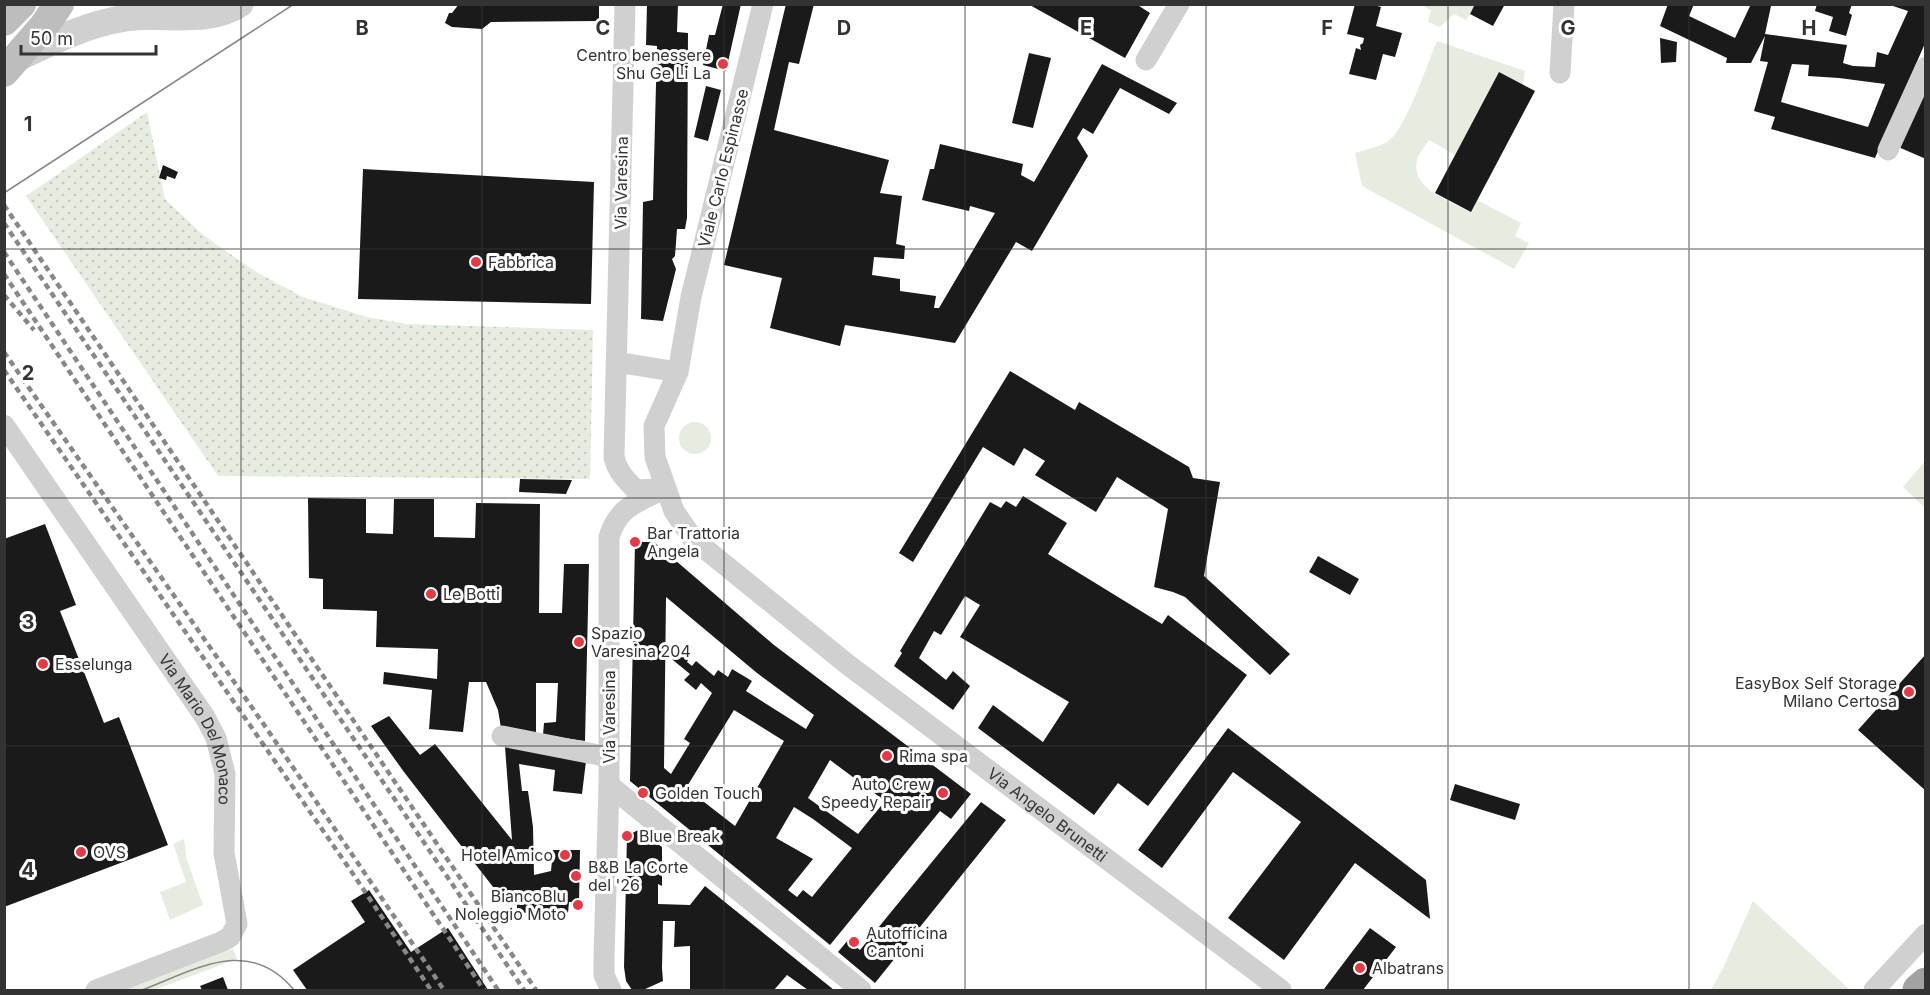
<svg xmlns="http://www.w3.org/2000/svg" width="1930" height="995" viewBox="0 0 1930 995" font-family="Inter,sans-serif">
	<style>
		.grass { fill: #e6ecdf }
		.park { fill: url(#park-dots) }
		.building { fill: #1a1a1a; fill-rule: evenodd }
		.lines { fill: none; stroke-linecap: round; stroke-linejoin: round }
		.minor { stroke: #d0d0d0; stroke-width: 21 }
		.tertiary { stroke: #d0d0d0; stroke-width: 27 }
		.secondary { stroke: #bdbdbd; stroke-width: 30 }
		.trunk { stroke: #a2a2a2; stroke-width: 33 }
		.tram { stroke: #888; stroke-width: 1.5 }
		.rail { stroke: #888; stroke-width: 4.5; stroke-dasharray: 6 4.5; stroke-linecap: butt }
		.grid { fill: none; stroke: #333; stroke-width: 1.5; stroke-opacity: 0.55 }
		.poi-dot { fill: #e63946; stroke: #fff; stroke-width: 2 }
		.labels { text-anchor: middle; dominant-baseline: central; stroke-width: 6; stroke-linejoin: round; paint-order: stroke }
		.poi-label { font-size: 16px; fill: #333; stroke: #fff; text-anchor: start }
		.street-label { font-size: 16px; fill: #333; stroke: #fff }
		.grid-label { font-size: 20px; text-anchor: middle; font-weight: bold; fill: #333; stroke: #fff; stroke-width: 6; stroke-linejoin: round; paint-order: stroke }
	</style>
	<defs>
		<pattern id="park-dots" width="8" height="8" patternUnits="userSpaceOnUse" patternTransform="scale(1.5)"><rect width="8" height="8" fill="#e6ecdf"/><path d="M2 2h.1M6 6h.1" fill="none" stroke="#c6cbc0" stroke-width="1.8" stroke-linecap="round"/></pattern>
	</defs>
	<rect width="100%" height="100%" fill="#fff"/>
	<path class="grass" d="M 1420,5 L 1475,5 L 1466,20 L 1454,14 L 1440,27 L 1428,22 L 1431,10 Z
		M 1437,41 L 1525,71 L 1523,85 L 1499,72 L 1455,155 L 1429,140 C 1425,146 1419,153 1417,160 C 1410,189 1451,201 1470,212 L 1477,200 L 1521,223 L 1515,236 L 1529,243 L 1514,269 L 1362,186 L 1355,153 C 1365,150 1377,147 1387,142 C 1405,132 1428,62 1437,41 Z
		M679 438a16 16 0 1 1 32 0a16 16 0 1 1-32 0Z
		M 1925,461 L 1925,508 L 1903,487 Z
		M 184,839 L 187,860 L 203,905 L 170,920 L 160,892 L 186,882 L 173,844 Z
		M 1753,901 L 1849,989 L 1847,990 L 1711,990 L 1723,968 Z
		M 233,949 L 237,959 L 154,990 L 125,990 Z"/>
	<path class="park" d="M 147,112 L 165,199 L 200,232 L 217,245 L 258,273 L 303,297 L 367,317 L 407,324 L 593,330 L 590,479 L 218,476 L 26,196 Z"/>
	<path class="building" d="M 459,4 L 599,4 L 599,21 L 491,22 L 482,29 L 452,27 L 445,23 L 449,13 L 452,13 Z
		M 647,4 L 678,4 L 677,32 L 688,33 L 687,218 L 685,229 L 677,229 L 675,256 L 672,259 L 676,269 L 663,321 L 641,319 L 643,202 L 653,200 L 657,46 L 646,45 Z
		M 723,4 L 741,4 L 726,71 L 703,65 L 709,35 L 715,35 Z
		M 786,4 L 814,4 L 799,64 L 789,62 L 774,130 L 889,160 L 880,193 L 902,196 L 896,244 L 905,246 L 904,259 L 874,257 L 872,275 L 900,279 L 900,291 L 936,296 L 934,308 L 939,308 L 995,213 L 970,206 L 969,211 L 922,200 L 930,169 L 934,169 L 940,144 L 1023,164 L 1021,175 L 1034,182 L 1102,64 L 1177,103 L 1169,114 L 1120,88 L 1093,134 L 1083,128 L 1077,138 L 1088,156 L 1032,251 L 1016,242 L 955,343 L 845,325 L 840,346 L 770,328 L 782,278 L 724,265 Z
		M 1028,4 L 1136,4 L 1150,13 L 1125,58 Z
		M 1355,4 L 1370,4 L 1381,7 L 1376,26 L 1402,33 L 1395,57 L 1383,54 L 1376,80 L 1349,74 L 1356,48 L 1361,50 L 1360,45 L 1363,43 L 1364,38 L 1347,34 Z
		M 1475,4 L 1505,4 L 1493,26 L 1470,14 Z
		M 1668,4 L 1694,4 L 1689,16 L 1735,38 L 1751,4 L 1768,4 L 1771,6 L 1765,34 L 1847,45 L 1843,63 L 1853,66 L 1875,67 L 1877,52 L 1888,55 L 1908,11 L 1887,4 L 1926,4 L 1926,41 L 1875,158 L 1771,129 L 1775,117 L 1754,111 L 1768,62 L 1760,61 L 1765,36 L 1751,63 L 1726,63 L 1727,58 L 1660,26 ZM 1792,64 L 1809,65 L 1808,76 L 1839,78 L 1885,84 L 1868,127 L 1781,102 Z
		M 1817,4 L 1852,4 L 1849,13 L 1852,15 L 1846,36 L 1829,31 L 1833,17 L 1815,11 Z
		M 1660,38 L 1677,42 L 1676,62 L 1661,63 Z
		M 1029,53 L 1051,58 L 1033,128 L 1012,123 Z
		M 1499,72 L 1535,91 L 1471,212 L 1435,193 Z
		M 706,86 L 721,90 L 708,141 L 694,137 Z
		M 1926,86 L 1926,159 L 1896,146 Z
		M 163,165 L 178,172 L 175,179 L 167,176 L 166,180 L 159,178 Z
		M 363,169 L 594,182 L 591,304 L 358,299 Z
		M 1010,371 L 1075,410 L 1079,402 L 1189,467 L 1193,478 L 1220,482 L 1204,576 L 1290,654 L 1270,675 L 1185,597 L 1173,592 L 1154,587 L 1168,509 L 1117,477 L 1096,512 L 1035,475 L 1045,461 L 1024,448 L 1014,466 L 983,447 L 913,562 L 899,553 Z
		M 520,479 L 572,480 L 566,494 L 519,492 Z
		M 1023,496 L 1067,523 L 1048,554 L 1162,624 L 1168,615 L 1247,675 L 1148,806 L 1118,783 L 1094,815 L 978,728 L 993,705 L 1043,742 L 1069,702 L 960,637 L 980,605 L 965,596 L 941,635 L 934,631 L 919,658 L 946,680 L 953,671 L 970,686 L 953,710 L 894,666 L 902,653 L 900,651 L 990,502 L 1001,508 L 1006,501 L 1016,507 Z
		M 308,498 L 366,499 L 366,533 L 393,534 L 394,499 L 434,499 L 434,537 L 475,538 L 476,503 L 540,504 L 539,613 L 562,613 L 564,564 L 589,564 L 585,741 L 543,735 L 544,723 L 556,722 L 558,683 L 536,683 L 536,733 L 501,728 L 498,710 L 486,682 L 469,682 L 463,732 L 429,729 L 432,690 L 383,684 L 384,672 L 437,679 L 438,649 L 376,647 L 377,611 L 323,609 L 323,579 L 309,578 Z
		M 45,524 L 76,605 L 60,611 L 104,723 L 119,717 L 168,845 L 4,907 L 4,539 Z
		M 635,542 L 654,542 L 774,645 L 971,794 L 951,819 L 940,811 L 830,945 L 630,781 ZM 666,597 L 757,673 L 814,715 L 806,729 L 746,691 L 752,681 L 732,669 L 728,677 L 718,670 L 714,676 L 696,661 L 692,666 L 687,662 L 688,660 L 674,648 L 668,656 L 690,674 L 684,680 L 696,690 L 701,683 L 712,693 L 684,739 L 690,743 L 671,774 L 664,768 ZM 734,710 L 784,741 L 735,826 L 686,788 ZM 830,760 L 885,801 L 858,834 L 808,798 ZM 794,807 L 813,819 L 852,848 L 812,897 L 803,890 L 797,897 L 788,890 L 813,859 L 776,838 Z
		M 1318,556 L 1359,579 L 1350,595 L 1309,572 Z
		M 1926,654 L 1926,791 L 1858,730 Z
		M 389,716 L 420,755 L 435,744 L 512,840 L 505,747 L 586,761 L 582,794 L 553,791 L 555,770 L 519,764 L 522,791 L 528,791 L 533,827 L 534,875 L 551,871 L 553,850 L 580,850 L 579,902 L 569,902 L 568,913 L 517,913 L 517,904 L 507,905 L 404,772 L 371,726 Z
		M 1228,728 L 1426,880 L 1430,919 L 1355,863 L 1284,960 L 1228,918 L 1301,822 L 1233,772 L 1162,868 L 1138,850 Z
		M 1455,784 L 1520,804 L 1515,820 L 1450,800 Z
		M 981,802 L 1006,820 L 875,983 L 838,952 L 848,940 L 860,950 Z
		M 638,830 L 662,847 L 662,886 L 658,884 L 658,904 L 690,905 L 705,886 L 834,990 L 808,990 L 787,975 L 774,990 L 690,990 L 690,946 L 674,947 L 675,921 L 663,921 L 662,968 L 663,981 L 643,990 L 632,990 L 626,981 L 624,967 L 627,836 Z
		M 369,890 L 411,952 L 448,928 L 488,990 L 307,990 L 293,970 L 365,922 L 351,901 Z
		M 1370,928 L 1396,947 L 1363,990 L 1325,990 L 1324,989 Z
		M 223,977 L 228,990 L 202,990 L 200,986 Z"/>
	<g class="lines">
		<g class="minor">
			<path d="M 625,4 L 614,457 C 617,471 625,479 636,490 L 658,489"/>
			<path id="s1" d="M 763,4 L 691,297 L 678,372 L 654,426 L 655,457 L 674,511 L 693,539 L 847,664 L 1281,990"/>
			<path d="M 1146,60 L 1179,4"/>
			<path d="M 1560,73 L 1564,4"/>
			<path d="M 1888,150 L 1926,67"/>
			<path d="M 616,362 L 678,372"/>
			<path id="s2" d="M 4,425 L 205,717 L 216,738 L 225,774 L 224,853 L 237,924 L 230,937 L 221,942 L 96,990"/>
			<path d="M 502,736 L 609,757"/>
			<path d="M 609,785 L 861,990"/>
			<path d="M 611,990 L 604,975 L 604,957 L 609,785 L 609,537 C 619,505 638,503 665,488"/>
			<path d="M 1874,990 L 1926,934"/>
		</g>
		<path class="tertiary" d="M 18,58 C 53,41 87,24 126,18 C 163,12 206,26 240,4"/>
		<path class="secondary" d="M 4,21 L 21,4
			M 4,72 L 44,26 L 59,4"/>
		<path class="trunk" d="M 1919,990 L 1926,984"/>
		<path class="tram" d="M 4,193 L 294,4
			M 142,990 C 195,970 249,935 294,990"/>
		<path class="rail" d="M 4,205 L 536,990
			M 4,223 L 524,990
			M 4,252 L 498,990
			M 4,274 L 484,990
			M 4,295 L 34,330
			M 4,352 L 267,729 L 444,990
			M 4,370 L 351,871 L 431,990"/>
	</g>
	<path class="grid" d="M 241,4 L 241,990M 482,4 L 482,990M 724,4 L 724,990M 965,4 L 965,990M 1206,4 L 1206,990M 1448,4 L 1448,990M 1689,4 L 1689,990M 4,249 L 1926,249M 4,498 L 1926,498M 4,746 L 1926,746"/>
	<g class="poi-dot">
		<circle cx="723" cy="64" r="6"/>
		<circle cx="476" cy="262" r="6"/>
		<circle cx="635" cy="542" r="6"/>
		<circle cx="431" cy="594" r="6"/>
		<circle cx="579" cy="642" r="6"/>
		<circle cx="43" cy="664" r="6"/>
		<circle cx="1909" cy="692" r="6"/>
		<circle cx="887" cy="756" r="6"/>
		<circle cx="643" cy="793" r="6"/>
		<circle cx="943" cy="793" r="6"/>
		<circle cx="627" cy="836" r="6"/>
		<circle cx="81" cy="852" r="6"/>
		<circle cx="565" cy="855" r="6"/>
		<circle cx="576" cy="876" r="6"/>
		<circle cx="578" cy="905" r="6"/>
		<circle cx="854" cy="942" r="6"/>
		<circle cx="1360" cy="968" r="6"/>
	</g>
	<g class="labels">
		<g class="poi-label">
			<text x="711" y="55" text-anchor="end">Centro benessere<tspan x="711" dy="18">Shu Ge Li La</tspan></text>
			<text x="488" y="262">Fabbrica</text>
			<text x="647" y="533">Bar Trattoria<tspan x="647" dy="18">Angela</tspan></text>
			<text x="443" y="594">Le Botti</text>
			<text x="591" y="633">Spazio<tspan x="591" dy="18">Varesina 204</tspan></text>
			<text x="55" y="664">Esselunga</text>
			<text x="1897" y="683" text-anchor="end">EasyBox Self Storage<tspan x="1897" dy="18">Milano Certosa</tspan></text>
			<text x="899" y="756">Rima spa</text>
			<text x="931" y="784" text-anchor="end">Auto Crew<tspan x="931" dy="18">Speedy Repair</tspan></text>
			<text x="655" y="793">Golden Touch</text>
			<text x="639" y="836">Blue Break</text>
			<text x="93" y="852">OVS</text>
			<text x="553" y="855" text-anchor="end">Hotel Amico</text>
			<text x="588" y="867">B&amp;B La Corte<tspan x="588" dy="18">del '26</tspan></text>
			<text x="566" y="896" text-anchor="end">BiancoBlu<tspan x="566" dy="18">Noleggio Moto</tspan></text>
			<text x="866" y="933">Autofficina<tspan x="866" dy="18">Cantoni</tspan></text>
			<text x="1372" y="968">Albatrans</text>
		</g>
		<g class="street-label">
			<text transform="translate(723 168) rotate(-76)">Viale Carlo Espinasse</text>
			<text transform="translate(621 183) rotate(-89)">Via Varesina</text>
			<text transform="translate(609 717) rotate(-90)">Via Varesina</text>
			<text stroke="none"><textPath href="#s2" startOffset="363">Via Mario Del Monaco</textPath></text>
			<text stroke="none"><textPath href="#s1" startOffset="1008">Via Angelo Brunetti</textPath></text>
		</g>
	</g>
	<g class="grid-label">
		<text x="362" y="35">B</text>
		<text x="603" y="35">C</text>
		<text x="844" y="35">D</text>
		<text x="1086" y="35">E</text>
		<text x="1327" y="35">F</text>
		<text x="1568" y="35">G</text>
		<text x="1809" y="35">H</text>
		<text x="28" y="131">1</text>
		<text x="28" y="380">2</text>
		<text x="28" y="629">3</text>
		<text x="28" y="877">4</text>
	</g>
	<rect width="1930" height="995" fill="none" stroke="#333333" stroke-width="12"/>
	<path d="M21 45v9h135v-9" fill="none" stroke="#333333" stroke-width="3"/>
	<text x="30" y="45" font-size="18" fill="#333333" stroke="#ffffff" stroke-width="4.5" paint-order="stroke">50 m</text>
</svg>
